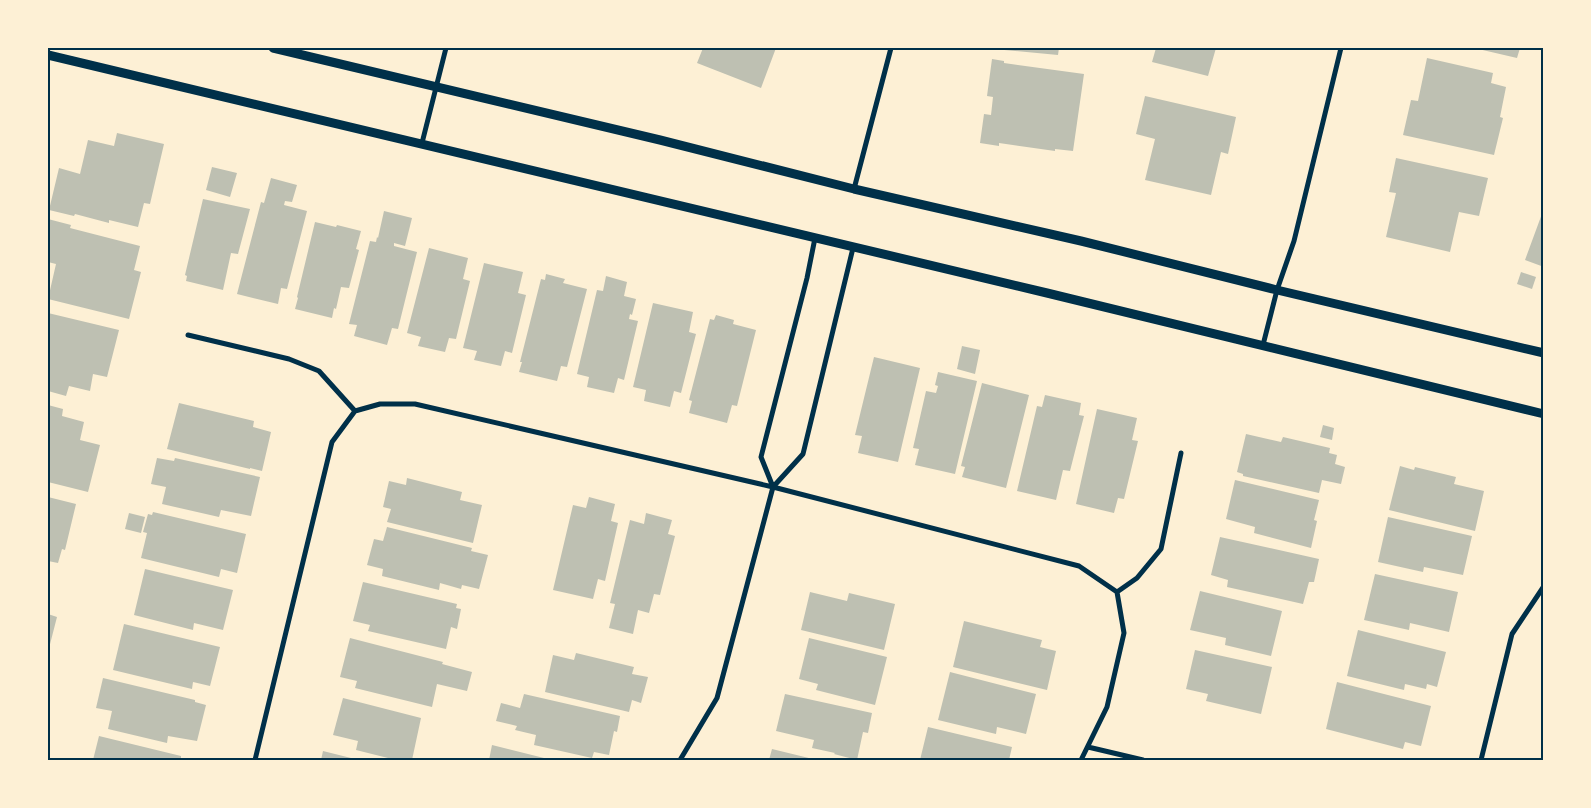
<svg xmlns="http://www.w3.org/2000/svg" width="1591" height="808" viewBox="0 0 1591 808" font-family="'Zilla Slab',serif">
	<style>
		.building { fill: #bec0b2 }
		.lines { fill: none; stroke-linecap: round; stroke-linejoin: round }
		.minor { stroke: #003049; stroke-width: 5 }
		.tertiary { stroke: #003049; stroke-width: 9 }
		.neatline { fill: none; stroke: #003049; stroke-width: 2 }
	</style>
	<rect width="100%" height="100%" fill="#fdf0d5"/>
	<path class="building" d="M 703,48 L 776,48 L 761,88 L 697,63 Z
		M 993,48 L 1059,48 L 1058,55 L 993,49 Z
		M 1156,48 L 1216,48 L 1208,76 L 1152,62 Z
		M 1474,48 L 1520,48 L 1517,58 Z
		M 1427,58 L 1493,73 L 1491,83 L 1506,87 L 1500,117 L 1503,118 L 1494,155 L 1403,135 L 1411,100 L 1418,101 Z
		M 992,59 L 1004,61 L 1004,63 L 1084,74 L 1073,151 L 1055,149 L 1055,151 L 999,143 L 999,146 L 980,143 L 984,114 L 991,115 L 993,97 L 987,96 Z
		M 1145,96 L 1236,117 L 1228,154 L 1221,152 L 1211,195 L 1145,180 L 1155,139 L 1136,134 Z
		M 117,133 L 164,144 L 150,204 L 144,203 L 138,227 L 109,220 L 109,223 L 75,214 L 74,216 L 49,210 L 59,168 L 80,174 L 88,140 L 114,146 Z
		M 1396,158 L 1488,178 L 1479,216 L 1459,212 L 1450,252 L 1386,237 L 1396,193 L 1389,192 Z
		M 212,167 L 237,173 L 230,197 L 206,190 Z
		M 271,178 L 297,185 L 292,202 L 285,201 L 284,205 L 307,211 L 287,289 L 281,288 L 278,304 L 237,294 L 261,202 L 264,203 Z
		M 203,199 L 250,209 L 238,254 L 231,253 L 223,290 L 186,281 L 187,276 L 185,275 Z
		M 384,211 L 412,218 L 405,246 L 394,243 L 394,246 L 417,252 L 398,329 L 392,328 L 387,345 L 354,336 L 357,325 L 349,324 L 370,241 L 376,242 L 377,237 L 378,238 Z
		M 1543,211 L 1544,211 L 1544,267 L 1525,260 Z
		M 48,219 L 71,225 L 70,228 L 140,246 L 134,270 L 141,272 L 129,319 L 48,299 L 56,264 L 48,262 Z
		M 315,222 L 336,227 L 337,225 L 361,231 L 356,249 L 359,250 L 349,288 L 341,287 L 336,309 L 334,308 L 332,318 L 295,309 L 298,298 L 297,297 Z
		M 429,248 L 468,258 L 463,279 L 470,281 L 456,339 L 449,338 L 445,352 L 418,346 L 421,337 L 407,333 Z
		M 484,263 L 523,272 L 518,293 L 526,295 L 512,353 L 505,351 L 501,366 L 474,360 L 477,351 L 463,348 Z
		M 1521,272 L 1536,277 L 1532,289 L 1517,284 Z
		M 546,274 L 565,279 L 563,283 L 587,289 L 567,367 L 561,366 L 557,381 L 519,372 L 522,362 L 520,362 L 541,279 L 545,280 Z
		M 606,276 L 627,282 L 624,296 L 636,299 L 632,315 L 630,314 L 629,319 L 638,321 L 624,380 L 618,378 L 614,393 L 587,387 L 589,377 L 577,374 L 597,290 L 603,291 Z
		M 653,303 L 693,312 L 689,332 L 696,334 L 681,393 L 674,391 L 670,407 L 644,401 L 646,390 L 633,387 Z
		M 48,313 L 119,330 L 107,377 L 93,374 L 90,391 L 69,386 L 66,396 L 48,391 Z
		M 716,315 L 734,320 L 733,324 L 756,330 L 737,406 L 732,405 L 727,423 L 689,413 L 692,401 L 689,400 L 710,319 L 714,320 Z
		M 962,346 L 980,350 L 975,374 L 957,369 Z
		M 874,357 L 920,368 L 898,462 L 858,453 L 862,436 L 855,435 Z
		M 938,372 L 977,381 L 955,474 L 915,465 L 919,449 L 913,448 L 926,391 L 936,393 L 938,386 L 935,385 Z
		M 982,383 L 1029,395 L 1006,488 L 962,477 L 965,467 L 961,466 Z
		M 1045,395 L 1081,403 L 1079,415 L 1084,416 L 1070,471 L 1063,470 L 1056,500 L 1017,491 L 1037,406 L 1042,407 Z
		M 179,403 L 254,421 L 253,427 L 271,432 L 262,471 L 250,468 L 250,469 L 167,449 Z
		M 48,405 L 63,409 L 62,416 L 84,422 L 80,440 L 100,445 L 88,492 L 48,482 Z
		M 1097,409 L 1137,418 L 1132,440 L 1138,441 L 1124,499 L 1118,498 L 1114,513 L 1076,504 Z
		M 1323,425 L 1334,428 L 1332,440 L 1320,437 Z
		M 1246,434 L 1281,442 L 1283,437 L 1330,448 L 1329,453 L 1337,455 L 1335,464 L 1345,467 L 1341,484 L 1322,480 L 1319,493 L 1243,476 L 1243,474 L 1237,472 Z
		M 157,458 L 174,461 L 175,458 L 260,477 L 251,516 L 221,510 L 219,517 L 162,504 L 166,487 L 151,484 Z
		M 1400,466 L 1414,470 L 1415,467 L 1456,477 L 1454,484 L 1484,491 L 1475,531 L 1389,510 Z
		M 407,478 L 462,492 L 460,500 L 482,505 L 473,543 L 387,522 L 391,509 L 383,507 L 389,481 L 406,485 Z
		M 1235,480 L 1319,500 L 1314,520 L 1317,521 L 1311,548 L 1254,533 L 1255,527 L 1226,519 Z
		M 48,497 L 76,504 L 65,550 L 62,549 L 58,563 L 48,561 Z
		M 589,497 L 615,504 L 611,521 L 618,523 L 605,581 L 598,579 L 593,599 L 553,590 L 573,505 L 586,508 Z
		M 153,512 L 246,534 L 237,573 L 221,569 L 219,577 L 141,558 L 147,533 L 143,532 L 148,514 L 152,515 Z
		M 129,513 L 145,517 L 141,533 L 125,529 Z
		M 646,513 L 672,520 L 668,534 L 675,536 L 660,595 L 654,594 L 649,613 L 638,610 L 633,634 L 609,628 L 615,604 L 610,603 L 630,520 L 644,524 Z
		M 1388,517 L 1472,536 L 1463,575 L 1424,567 L 1423,572 L 1378,562 Z
		M 387,527 L 472,548 L 471,551 L 488,555 L 479,589 L 462,585 L 461,589 L 440,583 L 439,590 L 382,576 L 383,569 L 367,565 L 374,539 L 383,541 Z
		M 1220,537 L 1319,559 L 1314,582 L 1309,582 L 1303,604 L 1227,587 L 1228,580 L 1211,575 Z
		M 145,569 L 233,590 L 223,630 L 194,623 L 193,630 L 134,615 Z
		M 1375,574 L 1458,592 L 1449,632 L 1410,623 L 1409,630 L 1364,620 Z
		M 363,582 L 457,604 L 456,608 L 461,609 L 457,629 L 451,627 L 446,649 L 368,631 L 370,625 L 353,621 Z
		M 1200,591 L 1282,611 L 1271,656 L 1225,645 L 1226,638 L 1190,630 Z
		M 810,592 L 847,601 L 849,593 L 895,604 L 884,650 L 801,630 Z
		M 48,614 L 57,617 L 48,652 Z
		M 964,621 L 1042,640 L 1040,647 L 1056,651 L 1047,690 L 953,667 Z
		M 124,624 L 220,647 L 210,686 L 193,682 L 192,689 L 113,670 Z
		M 1358,630 L 1446,652 L 1437,687 L 1427,684 L 1426,689 L 1405,684 L 1404,690 L 1347,676 Z
		M 350,638 L 443,662 L 442,664 L 472,672 L 467,691 L 437,684 L 432,707 L 355,688 L 357,681 L 340,677 Z
		M 809,638 L 887,657 L 875,705 L 816,690 L 818,684 L 799,679 Z
		M 1195,650 L 1272,667 L 1261,714 L 1206,701 L 1208,694 L 1186,689 Z
		M 576,653 L 634,667 L 632,674 L 648,677 L 641,703 L 632,700 L 629,712 L 545,692 L 553,655 L 574,660 Z
		M 950,672 L 1036,694 L 1026,734 L 997,727 L 996,734 L 938,720 Z
		M 103,678 L 195,700 L 195,702 L 206,705 L 197,741 L 168,736 L 167,743 L 108,729 L 112,711 L 96,708 Z
		M 1337,682 L 1431,706 L 1421,746 L 1405,742 L 1403,749 L 1326,729 Z
		M 524,694 L 620,716 L 617,732 L 614,731 L 609,755 L 594,752 L 592,758 L 534,745 L 536,735 L 515,730 L 517,726 L 496,721 L 501,703 L 520,708 Z
		M 785,694 L 872,713 L 868,733 L 863,732 L 857,760 L 834,754 L 835,753 L 812,748 L 814,740 L 776,731 Z
		M 343,698 L 421,718 L 412,760 L 396,760 L 356,750 L 358,741 L 333,735 Z
		M 928,727 L 1012,747 L 1009,760 L 920,760 Z
		M 99,736 L 181,756 L 181,758 L 189,760 L 93,760 Z
		M 492,745 L 552,760 L 489,760 Z
		M 772,749 L 817,760 L 769,760 Z
		M 323,751 L 359,760 L 321,760 Z"/>
	<g class="lines">
		<path class="minor" d="M 422,143 L 446,48
			M 854,189 L 891,48
			M 188,335 L 289,359 L 319,371 L 355,411 L 380,404 L 415,404 L 773,487 L 1079,566 L 1117,592
			M 1263,345 L 1277,290 L 1294,241 L 1341,48
			M 773,487 L 761,457 L 807,278 L 815,238
			M 1088,747 L 1143,760
			M 255,760 L 332,442 L 355,411
			M 680,760 L 717,698 L 773,487 L 803,454 L 853,248
			M 1081,760 L 1107,707 L 1124,633 L 1117,592 L 1137,578 L 1161,549 L 1181,453
			M 1481,760 L 1512,634 L 1544,586"/>
		<path class="tertiary" d="M 273,48 L 660,140 L 854,189 L 1081,241 L 1277,290 L 1544,353
			M 48,55 L 1047,293 L 1544,414"/>
	</g>
	<rect width="1591" height="808" fill="none" stroke="#fdf0d5" stroke-width="98"/>
	<rect x="49" y="49" width="1493" height="710" class="neatline"/>
</svg>
